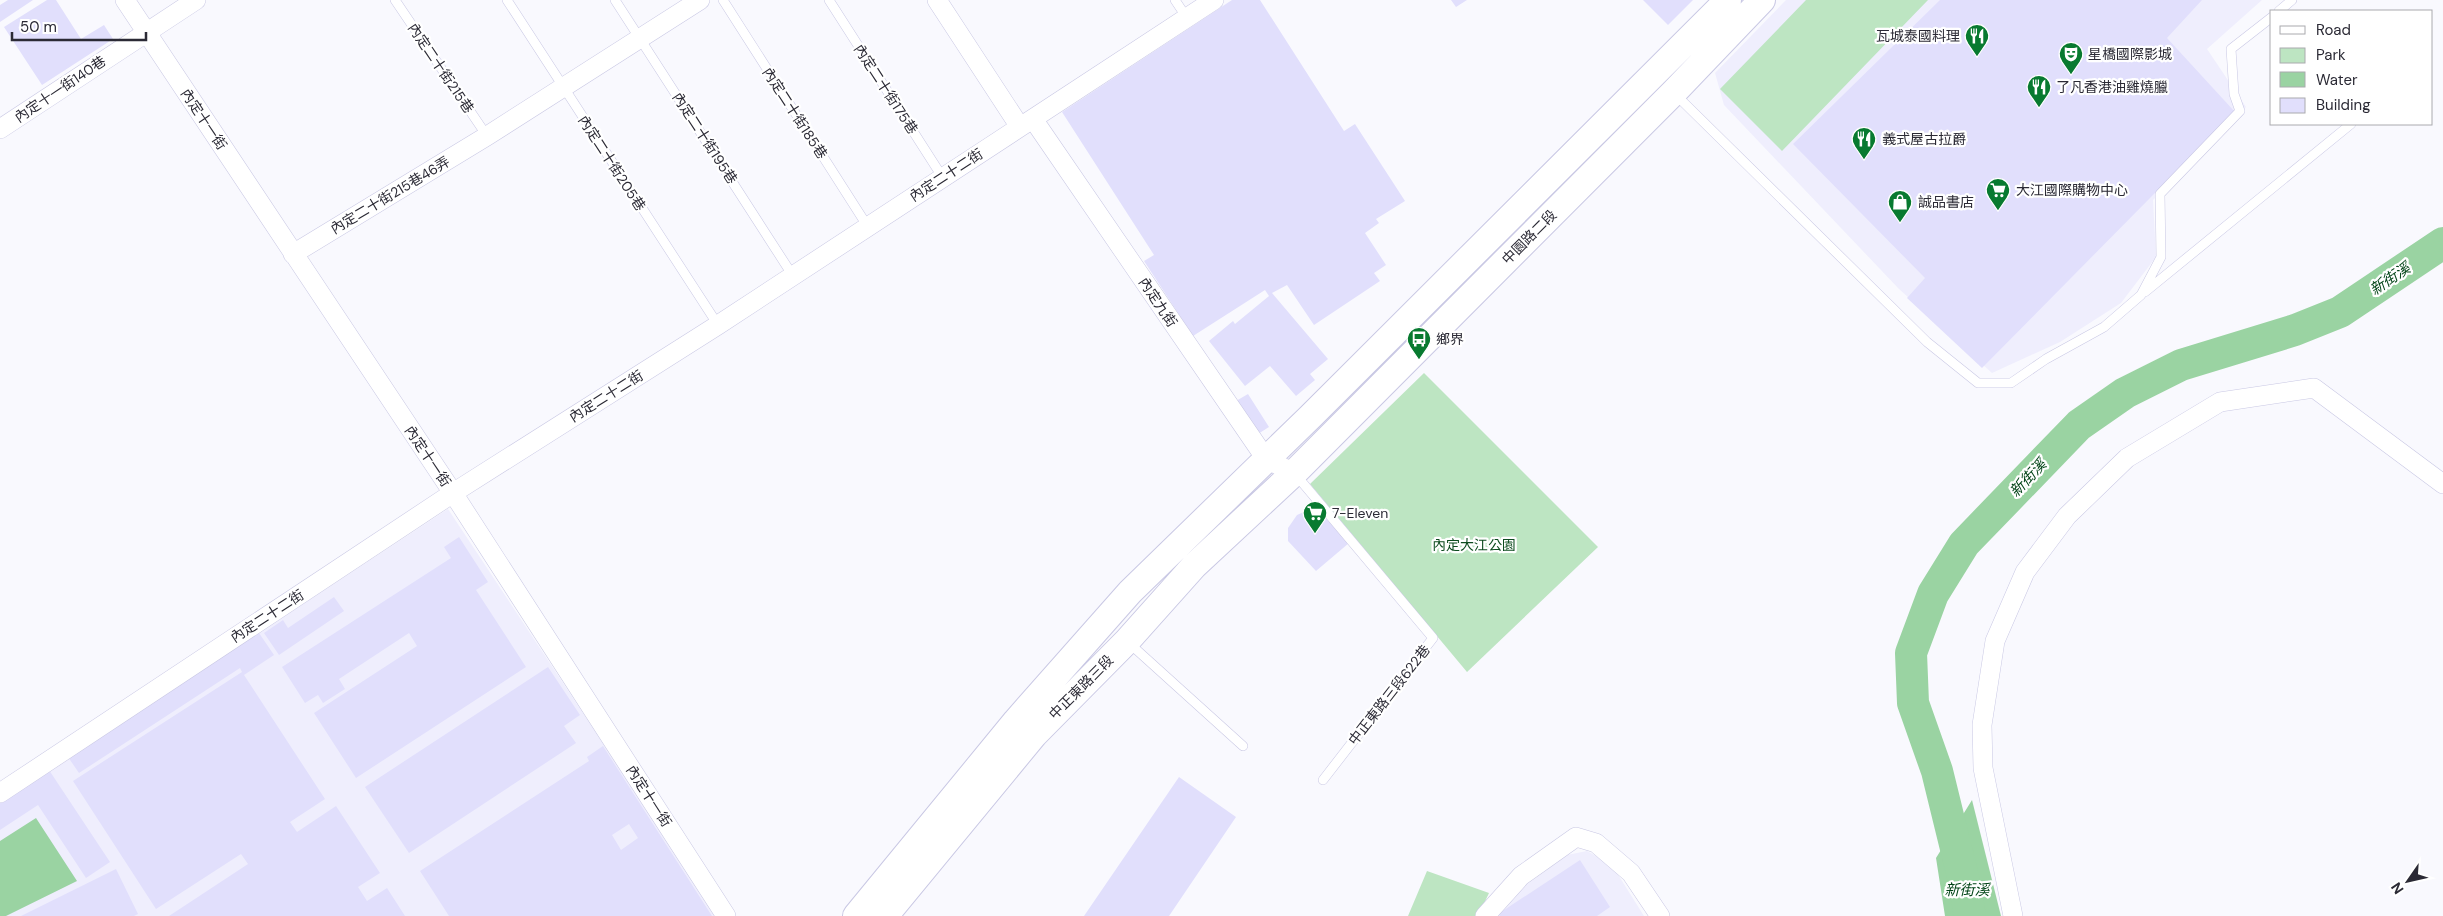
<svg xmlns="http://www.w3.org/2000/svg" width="2443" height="916" viewBox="0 0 2443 916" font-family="'DM Sans','Noto Sans TC',sans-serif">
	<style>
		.built { fill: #efeefd }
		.green { fill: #bde5c2 }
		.water { fill: #9ad3a2 }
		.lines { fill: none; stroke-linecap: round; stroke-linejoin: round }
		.river { stroke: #9ad3a2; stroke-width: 32 }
		.building { fill: #e1dffc; fill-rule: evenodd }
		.lane-casing { stroke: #c9c8e4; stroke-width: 10 }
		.street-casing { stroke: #c9c8e4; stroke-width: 20 }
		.secondary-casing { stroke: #c9c8e4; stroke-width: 28 }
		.lane { stroke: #fff; stroke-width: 9 }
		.street { stroke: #fff; stroke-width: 19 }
		.secondary { stroke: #fff; stroke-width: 26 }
		.labels { text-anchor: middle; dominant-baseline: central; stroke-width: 4.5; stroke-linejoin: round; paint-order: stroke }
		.poi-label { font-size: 14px; fill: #2b2a35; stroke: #fff; text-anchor: start }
		.street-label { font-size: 14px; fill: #2b2a35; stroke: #fff }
		.park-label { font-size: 14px; fill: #0c4b1e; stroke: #fff }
		.water-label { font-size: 15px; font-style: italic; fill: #024417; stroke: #fff }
	</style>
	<rect width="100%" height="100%" fill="#f9f9fe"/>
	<path class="built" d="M 1786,0 L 2262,0 L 2207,49 L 2246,107 L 2153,200 L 2156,257 L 2121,303 L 2060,342 L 1992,373 L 1899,289 L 1724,105 L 1715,73 Z
		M 448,509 L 717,916 L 0,916 L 0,803 Z
		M 1587,851 L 1612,865 L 1644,916 L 1497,916 L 1510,897 L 1567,855 Z"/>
	<path class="green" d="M 1806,0 L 1928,0 L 1782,151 L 1720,89 Z
		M 1424,373 L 1598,547 L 1467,672 L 1310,484 Z
		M 1427,871 L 1489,893 L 1478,916 L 1408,916 Z"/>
	<path class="water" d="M 1972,800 L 2001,916 L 1945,916 L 1936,858 Z
		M 36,818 L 77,881 L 6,916 L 0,916 L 0,841 Z"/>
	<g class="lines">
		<path class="river" d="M 1970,916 L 1963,877 L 1937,771 L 1913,703 L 1911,653 L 1933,594 L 1964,544 L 2079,425 L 2125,393 L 2181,365 L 2295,330 L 2340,312 L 2443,243"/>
	</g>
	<path class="building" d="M 8,0 L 33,0 L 0,22 L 0,5 Z
		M 47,0 L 56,0 L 81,39 L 104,25 L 113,39 L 42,85 L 4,27 Z
		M 1232,0 L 1260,0 L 1344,131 L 1355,124 L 1405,201 L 1376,219 L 1379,223 L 1365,233 L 1386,265 L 1374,273 L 1380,281 L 1314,325 L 1287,285 L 1272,293 L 1328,359 L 1310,374 L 1315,380 L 1296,396 L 1270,366 L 1245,386 L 1209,341 L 1233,321 L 1235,324 L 1269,296 L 1265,290 L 1193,336 L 1144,261 L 1154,255 L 1062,112 Z
		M 1451,0 L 1467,0 L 1456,7 Z
		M 1643,0 L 1693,0 L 1668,25 Z
		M 1940,0 L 2202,0 L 2167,38 L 2235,112 L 1982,368 L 1907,298 L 1925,278 L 1793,144 Z
		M 1248,394 L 1269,427 L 1258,434 L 1236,401 Z
		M 1315,507 L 1349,543 L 1316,571 L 1288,541 L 1288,528 L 1297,515 Z
		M 459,537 L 488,582 L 476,590 L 526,667 L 356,778 L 314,713 L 417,646 L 409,633 L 339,679 L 345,689 L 323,703 L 318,695 L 305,703 L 282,667 L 451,558 L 444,547 Z
		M 334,597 L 344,611 L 279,655 L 264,633 L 283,620 L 288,628 Z
		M 259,633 L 274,655 L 244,675 L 325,799 L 290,822 L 297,832 L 336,806 L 380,873 L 358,887 L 367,901 L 387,888 L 405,916 L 169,916 L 248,864 L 241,854 L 156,909 L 73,781 L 242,672 L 240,668 L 79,773 L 68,757 Z
		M 548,667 L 580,715 L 564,726 L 576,743 L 409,853 L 365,787 Z
		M 603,746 L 712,916 L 449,916 L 420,871 L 589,761 L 587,757 ZM 629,824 L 638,838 L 621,850 L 612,835 Z
		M 49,770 L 110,862 L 86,878 L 38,805 L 0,830 L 0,803 Z
		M 1179,777 L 1236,817 L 1169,916 L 1084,916 Z
		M 1580,860 L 1610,907 L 1597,916 L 1500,916 L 1498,914 Z
		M 116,869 L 138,914 L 134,916 L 21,916 Z"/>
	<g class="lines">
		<g class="lane-casing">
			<path id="lane" d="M 395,0 L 487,136
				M 507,0 L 718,325
				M 615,0 L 793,276
				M 723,0 L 868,227
				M 829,0 L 943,178
				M 1175,0 L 1187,18
				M 2279,11 L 2292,0
				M 1675,94 L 1927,342 L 1978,383 L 2011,383 L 2046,359 L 2104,327 L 2141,295 L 2161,257 L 2160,194 L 2240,111 L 2234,94 L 2231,49 L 2272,17
				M 2145,292 L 2351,124
				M 1296,475 L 1433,638 L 1323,780
				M 1129,643 L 1243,746"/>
		</g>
		<g class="street-casing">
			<path id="street" d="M 125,0 L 453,493 L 726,916
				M 937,0 L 1020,127
				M 1033,119 L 1266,459 L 1294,473
				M 0,129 L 196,0
				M 293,254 L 487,136 L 700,0
				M 0,793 L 453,493 L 718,325 L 1214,0
				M 1485,916 L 1521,876 L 1576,837 L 1596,843 L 1631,873 L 1660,916
				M 2013,916 L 1983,768 L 1982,725 L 1995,641 L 2025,572 L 2067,516 L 2127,458 L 2220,402 L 2314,388 L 2443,484"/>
		</g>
		<g class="secondary-casing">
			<path id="secondary" d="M 856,916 L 1016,721 L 1130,592 L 1310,417 L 1728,0
				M 885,916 L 1034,735 L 1127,641 L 1194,566 L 1294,473 L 1674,92 L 1762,0"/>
		</g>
		<use href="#lane" class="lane"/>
		<use href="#street" class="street"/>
		<use href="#secondary" class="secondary"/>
	</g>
	<defs>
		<g id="restaurant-pin" transform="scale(1.25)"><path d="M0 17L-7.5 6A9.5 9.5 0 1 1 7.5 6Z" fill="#087a30" stroke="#fff"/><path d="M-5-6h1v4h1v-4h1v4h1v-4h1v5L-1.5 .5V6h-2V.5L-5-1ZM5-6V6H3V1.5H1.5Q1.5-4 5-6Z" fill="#fff"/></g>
		<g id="theatre-pin" transform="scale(1.25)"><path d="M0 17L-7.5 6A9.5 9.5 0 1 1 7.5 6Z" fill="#087a30" stroke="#fff"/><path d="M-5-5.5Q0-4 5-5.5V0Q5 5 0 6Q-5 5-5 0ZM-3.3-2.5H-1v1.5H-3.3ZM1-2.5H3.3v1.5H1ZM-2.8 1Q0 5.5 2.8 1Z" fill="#fff"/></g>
		<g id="supermarket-pin" transform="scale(1.25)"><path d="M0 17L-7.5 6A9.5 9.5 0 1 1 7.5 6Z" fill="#087a30" stroke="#fff"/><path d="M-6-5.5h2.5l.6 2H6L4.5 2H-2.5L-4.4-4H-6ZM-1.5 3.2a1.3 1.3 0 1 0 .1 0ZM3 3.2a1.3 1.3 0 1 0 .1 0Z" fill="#fff"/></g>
		<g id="shop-pin" transform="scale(1.25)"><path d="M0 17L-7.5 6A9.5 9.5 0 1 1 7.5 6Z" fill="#087a30" stroke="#fff"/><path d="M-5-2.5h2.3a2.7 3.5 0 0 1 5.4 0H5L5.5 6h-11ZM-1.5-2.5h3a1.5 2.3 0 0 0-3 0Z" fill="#fff"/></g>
		<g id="bus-pin" transform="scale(1.25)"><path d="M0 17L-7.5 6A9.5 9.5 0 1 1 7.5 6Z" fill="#087a30" stroke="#fff"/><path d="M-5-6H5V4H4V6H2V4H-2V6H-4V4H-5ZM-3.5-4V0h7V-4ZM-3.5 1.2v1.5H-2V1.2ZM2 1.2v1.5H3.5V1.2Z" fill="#fff"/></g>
	</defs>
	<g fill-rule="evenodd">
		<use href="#restaurant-pin" x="1977" y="36"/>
		<use href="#theatre-pin" x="2071" y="54"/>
		<use href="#restaurant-pin" x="2039" y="87"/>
		<use href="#restaurant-pin" x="1864" y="139"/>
		<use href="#supermarket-pin" x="1998" y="190"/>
		<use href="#shop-pin" x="1900" y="202"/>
		<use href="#bus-pin" x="1419" y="339"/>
		<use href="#supermarket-pin" x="1315" y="513"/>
	</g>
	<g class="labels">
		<g class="poi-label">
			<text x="1960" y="36" text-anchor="end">瓦城泰國料理</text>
			<text x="2088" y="54">星橋國際影城</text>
			<text x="2056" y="87">了凡香港油雞燒臘</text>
			<text x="1882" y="139">義式屋古拉爵</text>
			<text x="2016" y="190">大江國際購物中心</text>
			<text x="1918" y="202">誠品書店</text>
			<text x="1436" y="339">鄉界</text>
			<text x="1332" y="513">7-Eleven</text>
		</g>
		<g class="street-label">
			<text transform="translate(441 68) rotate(56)">內定二十街215巷</text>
			<text transform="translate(60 89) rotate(-34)">內定十一街140巷</text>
			<text transform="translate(886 89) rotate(57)">內定二十街175巷</text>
			<text transform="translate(795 113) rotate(57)">內定二十街185巷</text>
			<text transform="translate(204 119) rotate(56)">內定十一街</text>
			<text transform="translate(705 138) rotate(57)">內定二十街195巷</text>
			<text transform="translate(612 163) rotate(57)">內定二十街205巷</text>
			<text transform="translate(946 175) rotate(-33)">內定二十二街</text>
			<text transform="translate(390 195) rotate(-31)">內定二十街215巷46弄</text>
			<text transform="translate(1529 237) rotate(-45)">中園路二段</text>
			<text transform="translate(1158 302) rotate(56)">內定九街</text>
			<text transform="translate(606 396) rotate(-32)">內定二十二街</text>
			<text transform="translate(428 456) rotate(56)">內定十一街</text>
			<text transform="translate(267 616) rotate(-33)">內定二十二街</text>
			<text transform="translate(1081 687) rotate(-45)">中正東路三段</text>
			<text transform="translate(1389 695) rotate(-52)">中正東路三段622巷</text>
			<text transform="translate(649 796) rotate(57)">內定十一街</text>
		</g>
		<g class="park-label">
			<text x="1474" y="545">內定大江公園</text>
		</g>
		<g class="water-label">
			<text transform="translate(2390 279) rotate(-34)">新街溪</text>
			<text transform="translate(2028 478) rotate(-46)">新街溪</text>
			<text x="1967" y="890">新街溪</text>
		</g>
	</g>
	<rect x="2270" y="10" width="162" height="115" fill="#ffffff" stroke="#aaaaae"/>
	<rect x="2280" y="26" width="25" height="8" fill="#ffffff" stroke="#aaaaae"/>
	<text x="2316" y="35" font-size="15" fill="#2b2a35">Road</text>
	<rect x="2280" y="48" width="25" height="15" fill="#bde5c2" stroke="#aaaaae"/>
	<text x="2316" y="60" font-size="15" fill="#2b2a35">Park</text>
	<rect x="2280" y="72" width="25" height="15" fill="#9ad3a2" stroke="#aaaaae"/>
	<text x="2316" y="85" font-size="15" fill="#2b2a35">Water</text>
	<rect x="2280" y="98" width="25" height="15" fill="#e1dffc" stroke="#aaaaae"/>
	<text x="2316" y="110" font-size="15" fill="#2b2a35">Building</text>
	<g transform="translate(2408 881) rotate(236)" stroke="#ffffff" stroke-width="4" paint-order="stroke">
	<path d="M0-4L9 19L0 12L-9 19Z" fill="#2b2a35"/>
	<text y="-8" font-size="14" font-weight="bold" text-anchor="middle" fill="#2b2a35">N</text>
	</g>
	<path d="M12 32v8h134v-8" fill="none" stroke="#2b2a35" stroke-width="2.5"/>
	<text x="20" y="32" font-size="15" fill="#2b2a35" stroke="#ffffff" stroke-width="4" paint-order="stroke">50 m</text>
</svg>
